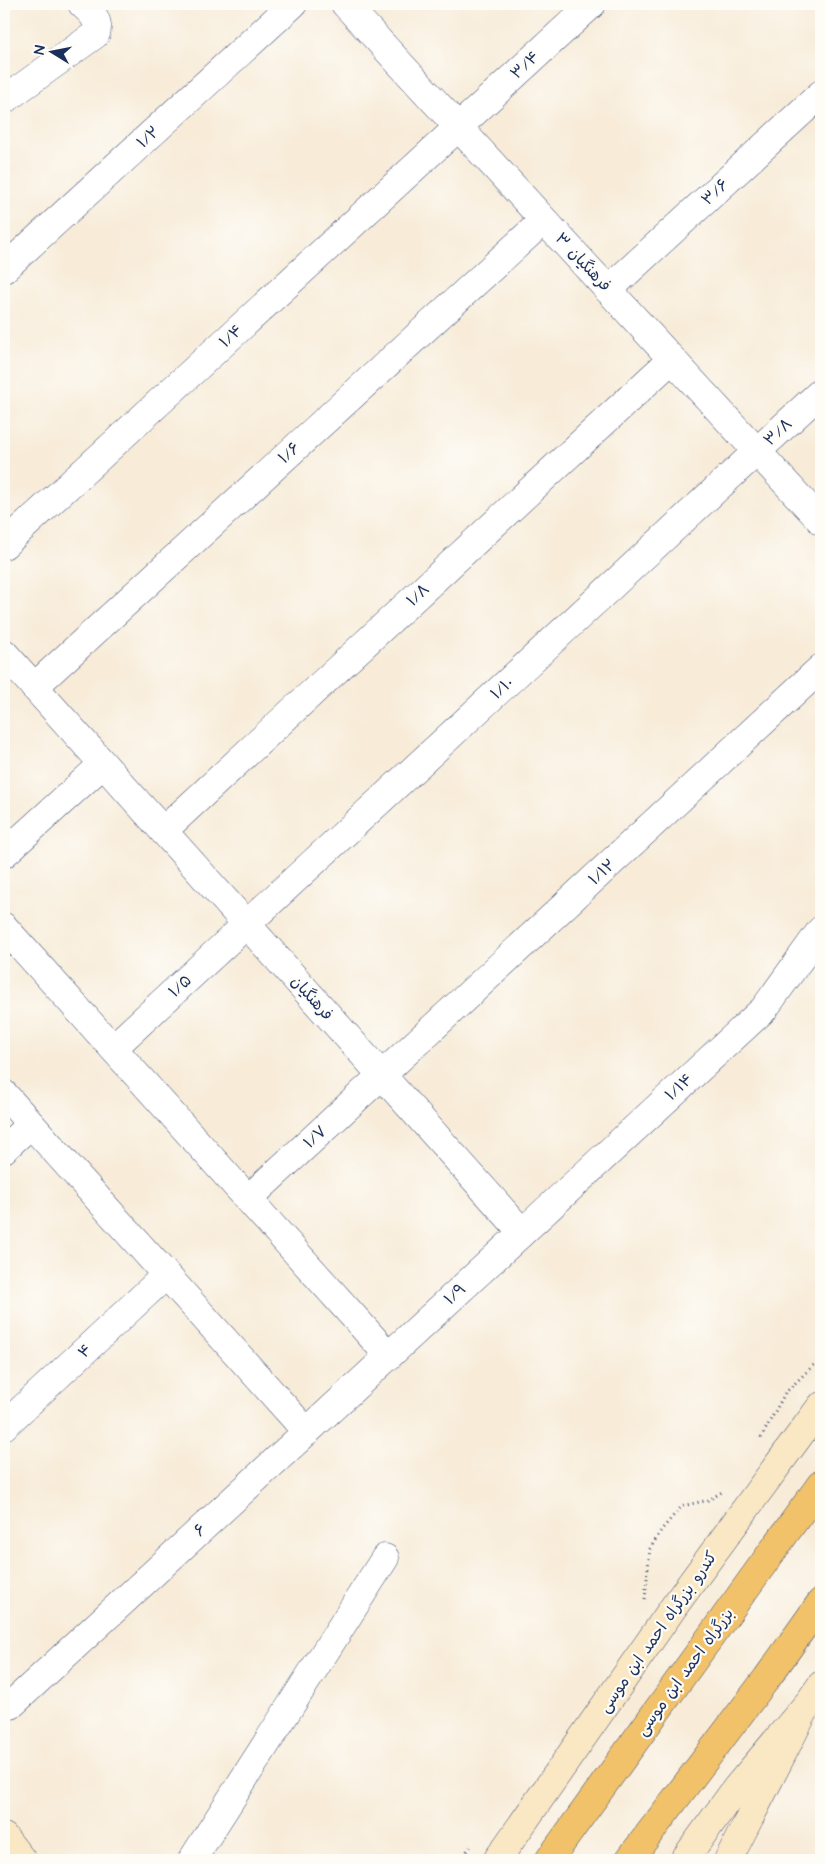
<svg xmlns="http://www.w3.org/2000/svg" width="825" height="1864" viewBox="0 0 825 1864" font-family="'Architects Daughter','Playpen Sans Arabic',sans-serif">
	<style>
		.lines { fill: none; stroke-linecap: round; stroke-linejoin: round }
		.minor-casing { stroke: #3c4b70; stroke-width: 29 }
		.tertiary-casing { stroke: #3c4b70; stroke-width: 29 }
		.secondary-casing { stroke: #3c4b70; stroke-width: 29 }
		.trunk-casing { stroke: #3c4b70; stroke-width: 29 }
		.path { stroke: #3c4b70; stroke-width: 3; stroke-dasharray: 1 4; stroke-linecap: butt }
		.minor { stroke: #fff; stroke-width: 28 }
		.tertiary { stroke: #fff; stroke-width: 28 }
		.secondary { stroke: #fae7c3; stroke-width: 28 }
		.trunk { stroke: #f2c26a; stroke-width: 28 }
		.labels { text-anchor: middle; dominant-baseline: central; stroke-width: 4.5; stroke-linejoin: round; paint-order: stroke }
		.street-label { font-size: 16px; fill: #1b2f5e; stroke: #fdfcf7 }
	</style>
	<rect width="100%" height="100%" fill="#fdfcf7"/>
	<filter id="ink" filterUnits="userSpaceOnUse"><feTurbulence type="fractalNoise" baseFrequency=".02" numOctaves="2"/><feDisplacementMap in="SourceGraphic" scale="10" xChannelSelector="R" yChannelSelector="G"/><feConvolveMatrix kernelMatrix="1 2 1 2 8 2 1 2 1" color-interpolation-filters="sRGB"/></filter>
	<filter id="wash" filterUnits="userSpaceOnUse"><feTurbulence type="fractalNoise" baseFrequency=".0096" numOctaves="4" result="noise"/><feDisplacementMap in="SourceGraphic" scale="20" xChannelSelector="R" yChannelSelector="G"/><feGaussianBlur stdDeviation="1.12" result="paint"/><feColorMatrix in="noise" values="0 0 0 0 0 0 0 0 0 0 0 0 0 0 0 0 0 1.4 0 .05"/><feComposite in="paint" operator="in"/></filter>
	<g filter="url(#wash)">
		<rect width="100%" height="100%" fill="#f8ecd9"/>
	</g>
	<g filter="url(#ink)">
		<g class="lines">
			<g class="minor-casing">
				<path id="minor" d="M 345,4 L 821,521
					M 4,100 L 96,34 C 100,20 92,13 82,4
					M 4,269 L 293,4
					M 608,290 L 821,94
					M 4,545 L 592,4
					M 34,687 L 544,220
					M 163,831 L 672,359
					M 4,927 L 389,1356
					M 113,1048 L 821,392
					M 4,1094 L 307,1432
					M 4,1149 L 31,1124
					M 248,1199 L 821,668
					M 4,1426 L 166,1275
					M 11,1705 L 764,1009 L 821,930
					M 192,1860 L 385,1558"/>
			</g>
			<g class="tertiary-casing">
				<path id="tertiary" d="M 4,653 L 522,1232
					M 4,854 L 103,764"/>
			</g>
			<g class="secondary-casing">
				<path id="secondary" d="M 4,1837 L 22,1860
					M 497,1860 L 675,1605 L 821,1406
					M 684,1860 L 737,1787 L 809,1702
					M 728,1860 L 809,1702 L 821,1685"/>
			</g>
			<g class="trunk-casing">
				<path id="trunk" d="M 549,1860 L 821,1484
					M 629,1860 L 767,1678 L 821,1602"/>
			</g>
			<path class="path" d="M 761,1438 L 785,1393 L 821,1358
				M 645,1599 L 650,1549 L 662,1529 L 682,1506 L 709,1500 L 722,1492
				M 455,1860 L 465,1854 L 472,1844"/>
			<use href="#minor" class="minor"/>
			<use href="#tertiary" class="tertiary"/>
			<use href="#secondary" class="secondary"/>
			<use href="#trunk" class="trunk"/>
		</g>
	</g>
	<g class="labels">
		<g class="street-label">
			<text transform="translate(525 65) rotate(-43)">۳/۴</text>
			<text transform="translate(148 137) rotate(-43)">۱/۲</text>
			<text transform="translate(715 192) rotate(-43)">۳/۶</text>
			<text transform="translate(583 262) rotate(47)">فرهنگیان ۳</text>
			<text transform="translate(231 336) rotate(-43)">۱/۴</text>
			<text transform="translate(778 432) rotate(-43)">۳/۸</text>
			<text transform="translate(289 453) rotate(-42)">۱/۶</text>
			<text transform="translate(418 595) rotate(-43)">۱/۸</text>
			<text transform="translate(502 688) rotate(-43)">۱/۱۰</text>
			<text transform="translate(602 872) rotate(-43)">۱/۱۲</text>
			<text transform="translate(180 986) rotate(-43)">۱/۵</text>
			<text transform="translate(312 998) rotate(48)">فرهنگیان</text>
			<text transform="translate(679 1087) rotate(-43)">۱/۱۴</text>
			<text transform="translate(315 1137) rotate(-43)">۱/۷</text>
			<text transform="translate(455 1294) rotate(-43)">۱/۹</text>
			<text transform="translate(85 1351) rotate(-43)">۴</text>
			<text transform="translate(200 1530) rotate(-43)">۶</text>
			<text transform="translate(658 1632) rotate(-55)">کندرو بزرگراه احمد ابن موسی</text>
			<text transform="translate(685 1672) rotate(-54)">بزرگراه احمد ابن موسی</text>
		</g>
	</g>
	<rect width="825" height="1864" fill="none" stroke="#fdfcf7" stroke-width="20"/>
	<g transform="translate(52 52) rotate(280)" stroke="#fdfcf7" stroke-width="4" paint-order="stroke">
	<path d="M0-4L9 19L0 12L-9 19Z" fill="#1b2f5e"/>
	<text y="-8" font-size="14" font-weight="bold" text-anchor="middle" fill="#1b2f5e">N</text>
	</g>
</svg>
